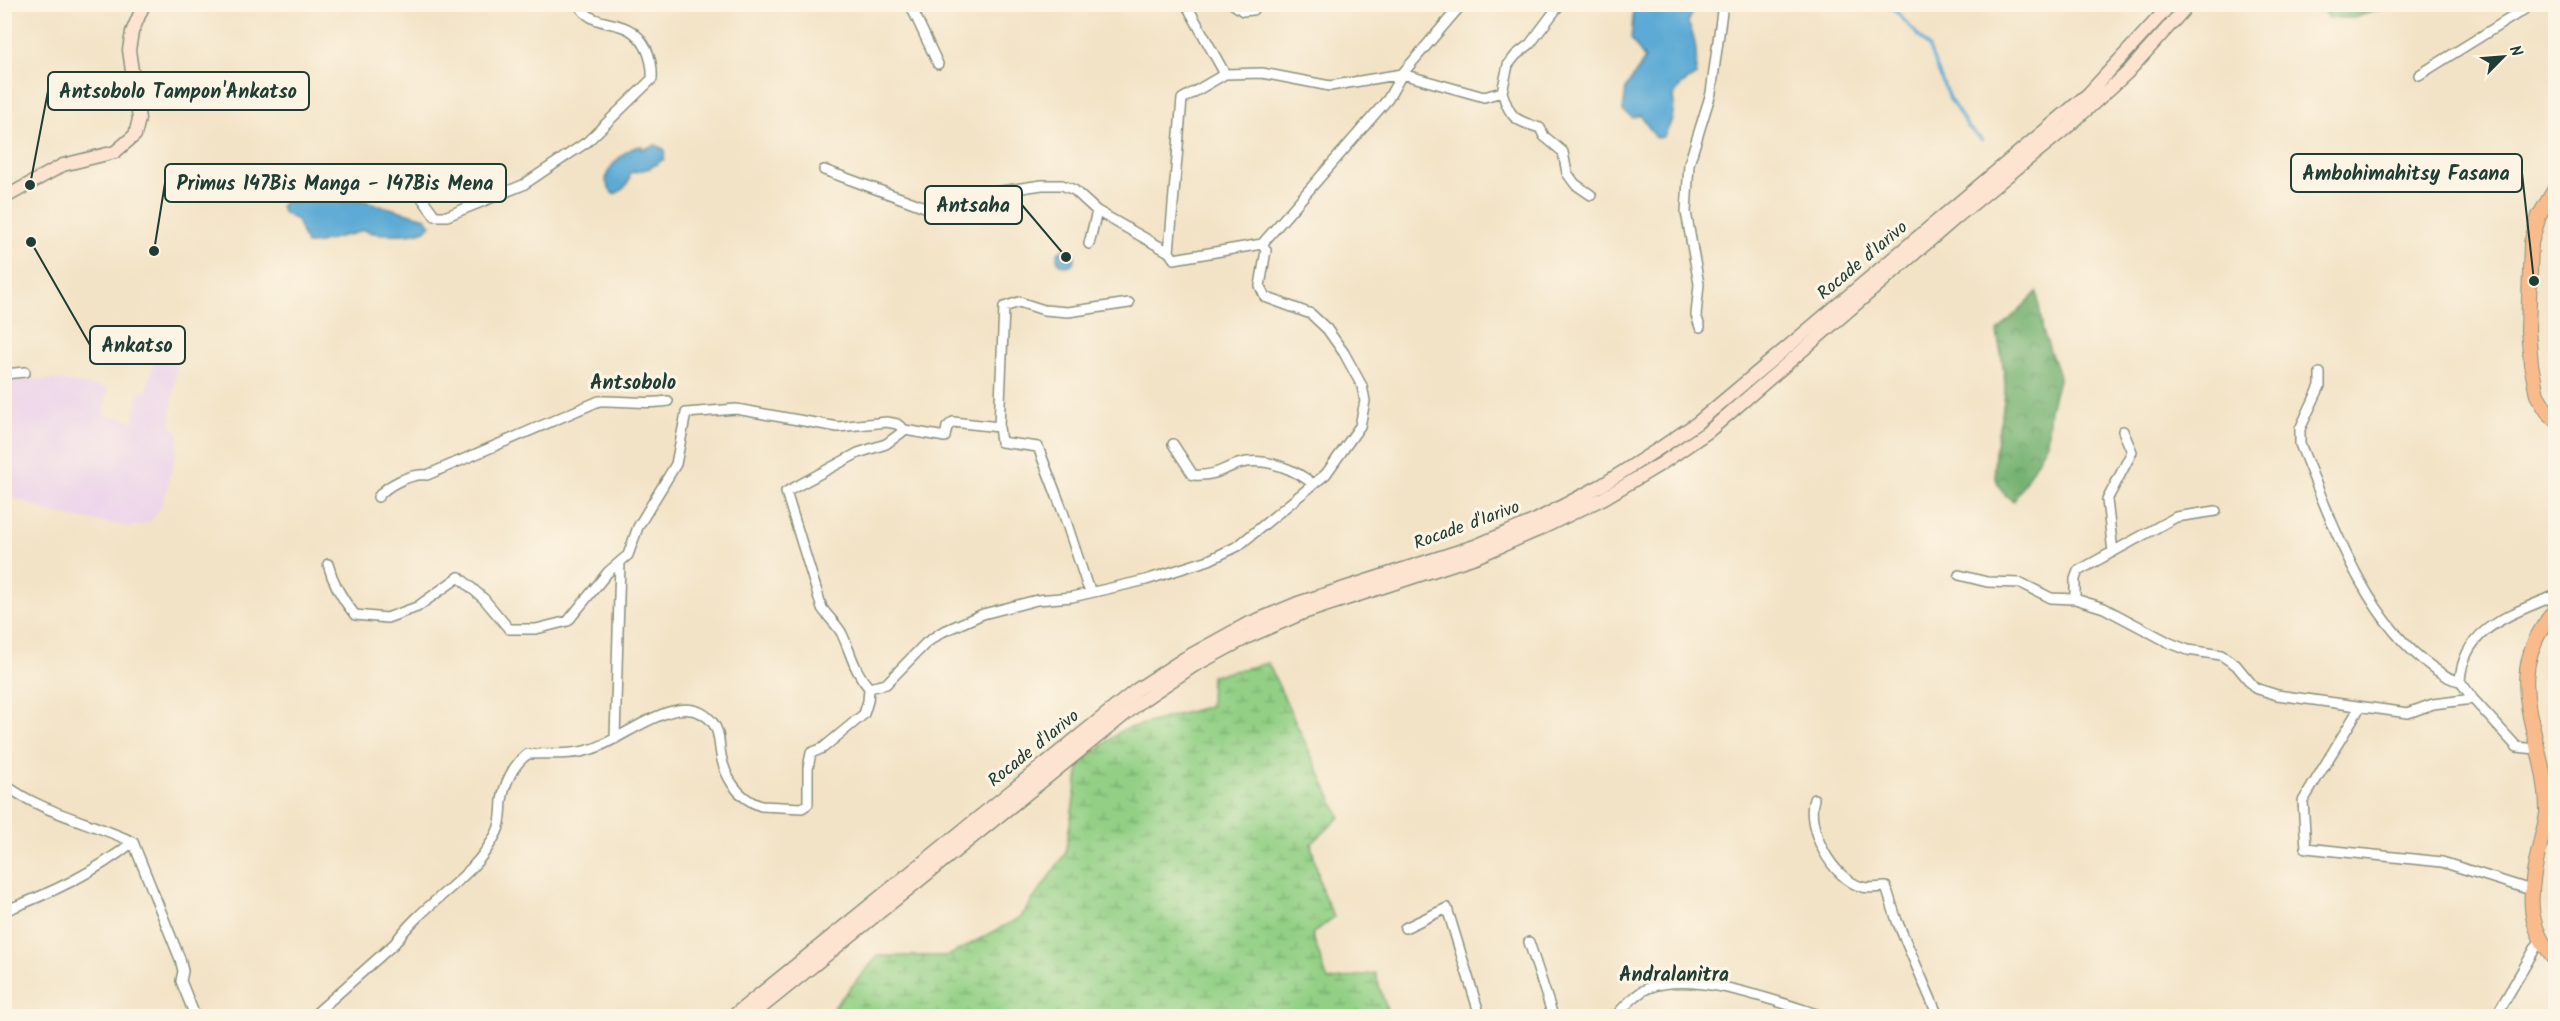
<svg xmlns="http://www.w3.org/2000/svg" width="2560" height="1021" viewBox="0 0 2560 1021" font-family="Kalam,sans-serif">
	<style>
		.built { fill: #ebd1eb }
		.forest { fill: url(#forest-crowns); stroke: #4a7853; stroke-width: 1.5 }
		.wetland { fill: url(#wetland-marsh); stroke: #59865c; stroke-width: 1.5 }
		.water { fill: #5baad5; stroke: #3d7484; stroke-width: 1.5 }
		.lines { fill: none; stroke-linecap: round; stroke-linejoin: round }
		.stream { stroke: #5baad5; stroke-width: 3 }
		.street-casing { stroke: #89907d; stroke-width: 12 }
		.secondary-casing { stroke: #89907d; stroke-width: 15 }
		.primary-casing { stroke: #89907d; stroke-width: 16 }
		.street { stroke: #fff; stroke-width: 9 }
		.secondary { stroke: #fde4d1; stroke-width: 12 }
		.primary { stroke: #fabb8c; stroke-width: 14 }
		.labels { text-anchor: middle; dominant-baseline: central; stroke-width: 6; stroke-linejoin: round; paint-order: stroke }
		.street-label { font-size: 18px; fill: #1f3d34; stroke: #fcf5e5 }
		.neighbourhood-label { font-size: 20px; font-weight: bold; fill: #1f3d34; stroke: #fcf5e5 }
		.leader { fill: none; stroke: #1f3d34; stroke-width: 2 }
		.callout-dot { fill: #1f3d34; stroke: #fcf5e5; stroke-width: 2 }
		.callout { fill: #fcf5e5; stroke: #1f3d34; stroke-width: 2 }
		.callout-label { font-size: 20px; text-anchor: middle; font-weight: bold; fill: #1f3d34 }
	</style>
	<defs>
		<pattern id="forest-crowns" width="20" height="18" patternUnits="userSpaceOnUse" patternTransform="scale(1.5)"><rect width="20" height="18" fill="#76b272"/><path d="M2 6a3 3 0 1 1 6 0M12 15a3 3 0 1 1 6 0" fill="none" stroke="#60925e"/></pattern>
		<pattern id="wetland-marsh" width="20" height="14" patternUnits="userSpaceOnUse" patternTransform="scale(1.5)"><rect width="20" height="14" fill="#93d085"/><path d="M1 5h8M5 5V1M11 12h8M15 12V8" fill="none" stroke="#77aa6e"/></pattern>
	</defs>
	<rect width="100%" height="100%" fill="#fcf5e5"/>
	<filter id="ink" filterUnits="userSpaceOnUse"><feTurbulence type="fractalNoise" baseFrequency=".0167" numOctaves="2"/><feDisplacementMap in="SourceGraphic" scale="12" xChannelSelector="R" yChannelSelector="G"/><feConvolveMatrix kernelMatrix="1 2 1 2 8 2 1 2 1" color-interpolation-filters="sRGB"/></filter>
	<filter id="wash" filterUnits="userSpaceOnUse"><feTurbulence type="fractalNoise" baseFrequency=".008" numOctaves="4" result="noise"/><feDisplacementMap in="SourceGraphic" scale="24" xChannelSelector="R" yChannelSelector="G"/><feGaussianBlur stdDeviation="1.35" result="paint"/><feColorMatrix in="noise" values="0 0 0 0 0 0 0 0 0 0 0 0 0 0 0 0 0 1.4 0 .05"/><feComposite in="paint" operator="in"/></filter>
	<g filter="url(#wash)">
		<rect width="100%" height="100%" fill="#f3e3c6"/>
		<path class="built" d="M 164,347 L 178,349 L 170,425 L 179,432 L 178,447 L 161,508 L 150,522 L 130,527 L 55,514 L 12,497 L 5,487 L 5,380 L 59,380 L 108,389 L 104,414 L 134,421 L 139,391 L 146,392 L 156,357 L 162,354 Z"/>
		<path class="forest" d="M 2319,5 L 2393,5 L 2354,18 L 2328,18 Z
			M 2037,292 L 2043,331 L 2059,376 L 2050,409 L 2047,443 L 2014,501 C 1975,482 2006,419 2005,388 C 2005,369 2000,350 1997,332 Z"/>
		<path class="wetland" d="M 1268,663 L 1340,817 L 1311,844 L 1322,891 L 1334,917 L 1312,934 L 1328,981 L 1375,973 L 1389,1016 L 826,1016 L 878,956 L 948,956 L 1021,917 L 1065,854 L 1080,763 L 1122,730 L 1210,706 L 1211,676 Z"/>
		<path class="water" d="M 1634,5 L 1695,5 L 1688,23 C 1697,40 1697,57 1696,75 L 1682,84 L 1673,97 C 1676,110 1671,126 1663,137 L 1656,138 L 1640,115 L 1633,118 L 1623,111 L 1626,88 L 1645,59 L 1631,39 Z
			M 656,145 L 665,150 L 664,159 L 650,168 L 630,173 C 630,183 623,192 613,194 C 610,190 607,186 606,181 C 606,167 628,146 642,146 L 642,149 Z
			M 314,167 L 335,172 L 343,187 L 357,192 L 357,199 L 426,218 L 431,225 C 423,238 375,235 362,230 C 354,235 348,234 339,237 C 325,240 322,245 306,244 L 297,220 L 283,213 L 281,206 C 288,199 287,194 291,185 C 295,176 306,172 314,167 Z
			M1057 257a9 9 0 1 1 18 0a9 9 0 1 1-18 0Z"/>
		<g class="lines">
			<path class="stream" d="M 1889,4 L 1928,46 L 1949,98 L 1968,127 L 1982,140"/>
		</g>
	</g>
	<g filter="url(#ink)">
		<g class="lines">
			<g class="street-casing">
				<path id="street" d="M 910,4 L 938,64
					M 1186,4 L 1225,74
					M 1233,4 L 1243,11 L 1253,10 L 1257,4
					M 2419,75 L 2533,4
					M 1502,92 C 1510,118 1514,120 1540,128 L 1544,136 L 1563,152 L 1567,173 L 1575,184 L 1591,195
					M 824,170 L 925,207 L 943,206 L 974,195 L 1042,185 L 1062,185 L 1074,190 L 1097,211 L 1169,252
					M 419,194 L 435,216 L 447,216 L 523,185 L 587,142 L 652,79 C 653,67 651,59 646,48 C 627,12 596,34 578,4
					M 1089,244 L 1097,211
					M 1262,244 L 1388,99 L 1402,74 L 1462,4
					M 1700,327 L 1696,315 L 1699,284 L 1686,212 L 1689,164 L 1711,93 L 1723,4
					M 2320,373 L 2320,386 L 2300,429 L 2300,444 C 2331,519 2363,618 2432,667 C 2441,673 2448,679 2460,681 L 2473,699 L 2517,747 L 2536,749
					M 4,374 L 25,372
					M 999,427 L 1004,307 L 1019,302 L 1044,310 L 1068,312 L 1129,303
					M 1173,444 L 1193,475 C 1220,477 1225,465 1247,462 C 1269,459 1296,470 1313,484
					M 378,497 C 387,485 411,473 427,475 L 599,401 C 623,400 645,405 668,401
					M 2216,511 L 2176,517 L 2078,571 L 2075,579 L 2075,599 L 2104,608 L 2170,643 L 2188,650 L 2221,655 L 2236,665 L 2255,688 L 2277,695 L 2408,713 L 2433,704 L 2473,699
					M 2113,552 L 2107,500 L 2132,452 L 2123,431
					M 328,564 C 333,584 342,599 355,615 L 387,618 L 417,607 L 459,577 L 484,599 L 509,629 L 536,629 L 568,621 L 608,572 L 628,555 L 638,527 L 676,464 L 686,413 L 736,409 L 838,427 L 887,422 L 897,424 L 905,430 L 945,437 L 947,427 L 953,422 L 999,427 L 1001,442 L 1038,447 L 1063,512 L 1087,585 L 1093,592
					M 1959,575 L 1987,582 L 2021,583 L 2051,598 L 2075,599
					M 2460,681 C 2463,627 2513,614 2556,595
					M 869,688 C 854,671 851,653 842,634 C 839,627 827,616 822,608 L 786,492 L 858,453 L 886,444 L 905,430
					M 2360,707 L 2303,801 L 2306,848 L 2442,862 L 2531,890
					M 615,739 L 620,562
					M 4,784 C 42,813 91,822 133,842 L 180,959 L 183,971 L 181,981 L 195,1016
					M 1814,799 C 1805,827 1832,879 1862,887 C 1869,889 1878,887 1886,887 L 1897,921 L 1938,1016
					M 4,911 C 51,893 94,873 133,842
					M 1405,928 L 1447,908 L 1480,1016
					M 1529,942 L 1553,1016
					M 313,1016 L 395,943 C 425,900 473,881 497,832 C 502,822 501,812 502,801 C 504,784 514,763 528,754 C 550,753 571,756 592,749 C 624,740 683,684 713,723 C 719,731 719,740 720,749 C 723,774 736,798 761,806 L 802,808 L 808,804 L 808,768 L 811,753 L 823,748 L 864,714 L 868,701 L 869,688 L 886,684 L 926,643 L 942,632 L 983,614 L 1037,600 L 1072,597 L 1146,580 L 1209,560 L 1238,546 L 1326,474 L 1360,426 L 1365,401 L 1362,386 L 1344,353 L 1327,329 L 1311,314 L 1265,297 L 1260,286 L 1266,250 L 1262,244 L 1174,259 L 1169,252 L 1182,99 L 1225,74 L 1262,73 L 1330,86 L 1402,74 L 1484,97 L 1502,92 L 1508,65 L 1516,55 L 1530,44 L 1560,4
					M 1616,1016 C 1624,1006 1639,991 1651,987 C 1696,971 1778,1002 1823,1016
					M 2496,1016 L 2540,940
					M 2554,1016 L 2556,1016"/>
			</g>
			<g class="secondary-casing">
				<path id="secondary" d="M 4,198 L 63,165 L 115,152 L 135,135 L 139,119 L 129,50 L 132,32 L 144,4
					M 733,1016 L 1136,690 L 1185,658 L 1245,625 L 1298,603 L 1475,546 L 1536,520 L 1602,485 L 1663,446 L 1697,423 L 2088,94 L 2171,4
					M 751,1016 L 1143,700 L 1192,667 L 1250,636 L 1303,613 L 1478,556 L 1538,530 L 1604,498 L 1661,464 L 1709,431 L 1957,217 L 2070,125 L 2127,73 L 2189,4"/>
			</g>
			<g class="primary-casing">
				<path id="primary" d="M 2556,187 L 2539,216 L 2531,243 L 2528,330 L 2531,364 L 2537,395 L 2547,411 L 2556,420
					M 2556,609 C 2494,681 2548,736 2547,813 C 2546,822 2543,831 2541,840 C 2531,885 2521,922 2556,960"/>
			</g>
			<use href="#street" class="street"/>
			<use href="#secondary" class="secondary"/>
			<use href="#primary" class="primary"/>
		</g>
	</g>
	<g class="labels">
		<g class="street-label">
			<text transform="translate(1863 261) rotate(-40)">Rocade d'Iarivo</text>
			<text transform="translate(1467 526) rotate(-20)">Rocade d'Iarivo</text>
			<text transform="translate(1034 749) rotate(-39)">Rocade d'Iarivo</text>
		</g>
		<g class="neighbourhood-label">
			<text x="633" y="384">Antsobolo</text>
			<text x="1674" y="976">Andralanitra</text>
		</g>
	</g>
	<path class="leader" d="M30 185L48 91M2534 281L2522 173M154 251L165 183M1066 257L1022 205M31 242L90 345"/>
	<g class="callout-dot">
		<circle cx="30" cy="185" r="6"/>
		<circle cx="2534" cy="281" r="6"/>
		<circle cx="154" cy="251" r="6"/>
		<circle cx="1066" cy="257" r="6"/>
		<circle cx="31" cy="242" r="6"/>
	</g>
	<g class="callout">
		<rect x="48" y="72" width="261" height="38" rx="6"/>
		<rect x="2291" y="154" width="231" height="38" rx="6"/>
		<rect x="165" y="164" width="341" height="38" rx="6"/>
		<rect x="925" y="186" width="97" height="38" rx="6"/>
		<rect x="90" y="326" width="95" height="38" rx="6"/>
	</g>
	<g class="callout-label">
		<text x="178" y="98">Antsobolo Tampon'Ankatso</text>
		<text x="2406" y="180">Ambohimahitsy Fasana</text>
		<text x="335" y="190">Primus 147Bis Manga - 147Bis Mena</text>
		<text x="973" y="212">Antsaha</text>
		<text x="137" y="352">Ankatso</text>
	</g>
	<rect width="2560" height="1021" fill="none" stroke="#fcf5e5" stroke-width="24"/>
	<g transform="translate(2503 57) rotate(65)" stroke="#fcf5e5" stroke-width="4.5" paint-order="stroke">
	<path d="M0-4.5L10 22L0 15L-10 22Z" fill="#1f3d34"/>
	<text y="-9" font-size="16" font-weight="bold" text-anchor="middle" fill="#1f3d34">N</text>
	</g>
</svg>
